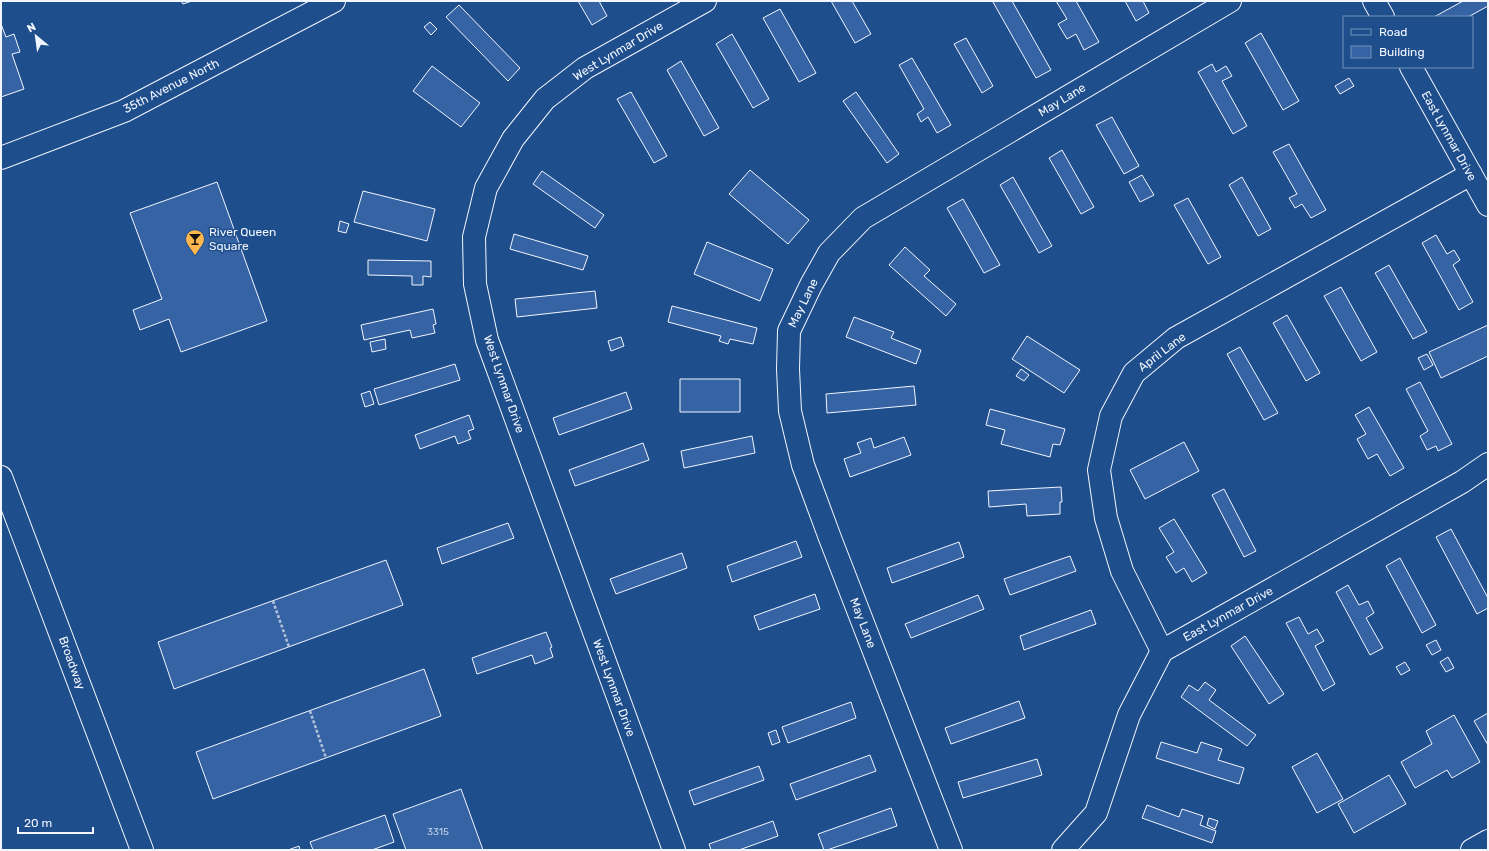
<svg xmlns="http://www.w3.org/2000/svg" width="1489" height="851" viewBox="0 0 1489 851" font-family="Rubik,sans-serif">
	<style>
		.building { fill: #3563a3; stroke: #f2f6ff }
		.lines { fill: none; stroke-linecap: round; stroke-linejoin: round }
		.minor-casing { stroke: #f2f6ff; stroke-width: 24 }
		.tertiary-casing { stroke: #f2f6ff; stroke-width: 24 }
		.path { stroke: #b3c4dc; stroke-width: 2.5; stroke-dasharray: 3 2; stroke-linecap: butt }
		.minor { stroke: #1f4e8c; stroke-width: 22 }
		.tertiary { stroke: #1f4e8c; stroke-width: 22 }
		.labels { text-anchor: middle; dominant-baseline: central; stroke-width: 3; stroke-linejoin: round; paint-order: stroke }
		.number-label { font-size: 10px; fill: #c3d1e8 }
		.street-label { font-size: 12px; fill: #f2f6ff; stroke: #1f4e8c }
		.poi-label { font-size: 12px; fill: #f2f6ff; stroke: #1f4e8c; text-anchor: start }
	</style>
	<rect width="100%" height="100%" fill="#1f4e8c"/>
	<path class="building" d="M 181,1 L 192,1 L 183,4 Z
		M 578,1 L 599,1 L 607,16 L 592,25 Z
		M 831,1 L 852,1 L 871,34 L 855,43 Z
		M 995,1 L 1012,1 L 1051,70 L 1036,78 L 993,2 Z
		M 1056,1 L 1076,1 L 1099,42 L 1084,50 L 1076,34 L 1067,39 L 1058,24 L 1067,19 Z
		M 1125,1 L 1143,1 L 1149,13 L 1136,21 Z
		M 1463,1 L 1488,1 L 1488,6 L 1468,17 L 1434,17 Z
		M 459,5 L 520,68 L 508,81 L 446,17 Z
		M 780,9 L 816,73 L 799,82 L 763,18 Z
		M 430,22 L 437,29 L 431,35 L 424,27 Z
		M 1,24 L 6,37 L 14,34 L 20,52 L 12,54 L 24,89 L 1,97 Z
		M 1261,33 L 1299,101 L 1283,110 L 1245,43 Z
		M 732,34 L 769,99 L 753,108 L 716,44 Z
		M 966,38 L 993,86 L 982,93 L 954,44 Z
		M 912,58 L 951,125 L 937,133 L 928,117 L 921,122 L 917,114 L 924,109 L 899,65 Z
		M 681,61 L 719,128 L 704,136 L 667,70 Z
		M 1212,64 L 1216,72 L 1226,66 L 1232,76 L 1222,81 L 1247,126 L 1233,134 L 1198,72 Z
		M 432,66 L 480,103 L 461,127 L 413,91 Z
		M 1349,78 L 1354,86 L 1340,94 L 1335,86 Z
		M 631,92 L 667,156 L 654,163 L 617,99 Z
		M 856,92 L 899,154 L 887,163 L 843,101 Z
		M 1112,117 L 1139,166 L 1124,174 L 1096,125 Z
		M 1289,144 L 1326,210 L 1311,218 L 1302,204 L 1295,208 L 1289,198 L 1297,194 L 1273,152 Z
		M 1062,150 L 1094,207 L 1081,214 L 1049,158 Z
		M 750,170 L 809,220 L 788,244 L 729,194 Z
		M 542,171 L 604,215 L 595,228 L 533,184 Z
		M 1142,175 L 1154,195 L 1140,202 L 1129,182 Z
		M 1013,177 L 1052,246 L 1039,253 L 1000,185 Z
		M 1242,177 L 1271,229 L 1258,236 L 1229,185 Z
		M 217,182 L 267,321 L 181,352 L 169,319 L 140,330 L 133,310 L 162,299 L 130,213 Z
		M 363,191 L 435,209 L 427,241 L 354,222 Z
		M 1188,198 L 1221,257 L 1208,264 L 1174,205 Z
		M 963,199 L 1000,265 L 984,273 L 947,208 Z
		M 340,221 L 349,224 L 346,233 L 338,231 Z
		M 514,234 L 588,256 L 583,270 L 510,249 Z
		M 1436,235 L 1447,254 L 1454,250 L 1460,260 L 1453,265 L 1473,302 L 1459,310 L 1422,243 Z
		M 707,242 L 773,269 L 760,301 L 694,274 Z
		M 905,247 L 930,270 L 924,276 L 956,304 L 946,316 L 889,265 Z
		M 368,260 L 431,261 L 431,277 L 423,276 L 423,285 L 412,285 L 412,276 L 368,275 Z
		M 1389,265 L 1427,332 L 1413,339 L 1375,273 Z
		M 1341,287 L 1377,352 L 1361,361 L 1324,296 Z
		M 595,291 L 597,308 L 517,317 L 515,299 Z
		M 672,306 L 757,328 L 753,344 L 730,339 L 728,344 L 719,341 L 721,336 L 668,322 Z
		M 433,309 L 436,324 L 433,325 L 435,333 L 412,338 L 410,330 L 364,340 L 361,325 Z
		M 1287,315 L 1320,373 L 1306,381 L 1273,323 Z
		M 854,317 L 894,332 L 891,338 L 921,350 L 916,364 L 846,337 Z
		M 1488,325 L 1488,356 L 1441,378 L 1429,352 Z
		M 1027,336 L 1080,370 L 1064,393 L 1012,359 Z
		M 621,337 L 624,346 L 611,351 L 608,341 Z
		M 385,339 L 386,349 L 372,352 L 370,342 Z
		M 1240,347 L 1278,413 L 1264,420 L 1227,354 Z
		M 1427,354 L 1433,365 L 1424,370 L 1418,358 Z
		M 455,364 L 460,380 L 379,405 L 374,389 Z
		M 1021,369 L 1029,375 L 1024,381 L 1016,376 Z
		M 680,379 L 740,379 L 740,412 L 680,412 Z
		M 1420,382 L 1452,444 L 1438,451 L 1436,446 L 1427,450 L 1420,436 L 1428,431 L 1406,389 Z
		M 914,386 L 916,405 L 827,413 L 826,394 Z
		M 370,391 L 374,404 L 365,407 L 361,394 Z
		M 626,392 L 632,409 L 559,435 L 553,418 Z
		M 1369,407 L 1404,468 L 1390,476 L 1377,454 L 1368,459 L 1357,439 L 1366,434 L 1355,415 Z
		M 990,409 L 1065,429 L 1060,445 L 1053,444 L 1050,457 L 1001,444 L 1005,430 L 986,425 Z
		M 469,415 L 474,429 L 468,431 L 471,439 L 458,444 L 455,436 L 420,449 L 415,435 Z
		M 752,436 L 755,453 L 684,468 L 681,451 Z
		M 904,437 L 911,455 L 850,477 L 844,459 L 861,453 L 857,443 L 871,438 L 874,448 Z
		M 1184,442 L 1199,471 L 1145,499 L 1130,470 Z
		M 643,443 L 649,460 L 575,486 L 569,470 Z
		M 1061,487 L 1062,502 L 1060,502 L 1060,514 L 1027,516 L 1026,504 L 989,507 L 988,491 Z
		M 1224,489 L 1256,551 L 1244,557 L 1212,495 Z
		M 1174,519 L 1207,573 L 1192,582 L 1184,568 L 1176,573 L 1166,557 L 1174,552 L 1159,528 Z
		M 508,523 L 514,538 L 442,564 L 437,548 Z
		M 1451,529 L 1488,598 L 1488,608 L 1477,614 L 1436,537 Z
		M 796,541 L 802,557 L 732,582 L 727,566 Z
		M 959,542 L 964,557 L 892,583 L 887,568 Z
		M 682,553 L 687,568 L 616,594 L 610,579 Z
		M 1070,556 L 1076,571 L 1010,595 L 1004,579 Z
		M 1400,558 L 1436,625 L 1422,633 L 1386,566 Z
		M 386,560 L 403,605 L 174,689 L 158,642 Z
		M 1348,585 L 1359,605 L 1368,601 L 1374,613 L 1366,618 L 1383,648 L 1370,655 L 1336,592 Z
		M 815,594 L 820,609 L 759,630 L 754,616 Z
		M 978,595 L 984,609 L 911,638 L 905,624 Z
		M 1091,610 L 1096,624 L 1024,650 L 1020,636 Z
		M 1299,617 L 1308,634 L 1317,629 L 1324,641 L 1315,646 L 1335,684 L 1323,691 L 1286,623 Z
		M 546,632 L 552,647 L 550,648 L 553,657 L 535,664 L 532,655 L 477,674 L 472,658 Z
		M 1245,636 L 1284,694 L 1269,704 L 1231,646 Z
		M 1436,640 L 1441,650 L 1432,655 L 1426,645 Z
		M 1448,657 L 1454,668 L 1446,672 L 1440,662 Z
		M 1405,662 L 1410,670 L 1401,675 L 1396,667 Z
		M 424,669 L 441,716 L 213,799 L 196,752 Z
		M 1205,682 L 1216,690 L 1209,700 L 1256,735 L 1247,746 L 1181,697 L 1189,685 L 1198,691 Z
		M 1019,701 L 1025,718 L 951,744 L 945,728 Z
		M 851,702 L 856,718 L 788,743 L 782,727 Z
		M 1488,713 L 1488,745 L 1474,721 Z
		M 1454,715 L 1480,762 L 1452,778 L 1447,770 L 1415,788 L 1401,762 L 1432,744 L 1426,731 Z
		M 776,730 L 780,742 L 772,745 L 768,733 Z
		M 1161,742 L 1197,753 L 1201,742 L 1222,749 L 1218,760 L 1244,768 L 1239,784 L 1156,758 Z
		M 1317,753 L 1343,799 L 1317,813 L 1292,767 Z
		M 870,755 L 876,771 L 796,800 L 790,784 Z
		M 1037,759 L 1042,775 L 963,798 L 958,782 Z
		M 759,766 L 764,780 L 694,805 L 689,791 Z
		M 1389,775 L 1406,804 L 1354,833 L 1338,804 Z
		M 461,789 L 483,850 L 406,850 L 393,814 Z
		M 1147,805 L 1179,817 L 1182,809 L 1203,816 L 1200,825 L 1216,831 L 1212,843 L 1142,818 Z
		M 891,808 L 897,826 L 827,850 L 824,850 L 818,834 Z
		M 385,815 L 394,842 L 372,850 L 313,850 L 310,842 Z
		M 1209,818 L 1218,821 L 1215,829 L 1207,825 Z
		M 773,821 L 778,836 L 739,850 L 711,850 L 709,844 Z
		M 299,846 L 300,850 L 288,850 Z"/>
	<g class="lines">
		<g class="minor-casing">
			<path id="minor" d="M 1374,1 L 1383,17
				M 1411,67 L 1488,205
				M 1,158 L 124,111 L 334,1
				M 1162,651 L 1122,571 L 1106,518 L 1099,470 L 1111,416 L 1134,373 L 1176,338 L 1471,174
				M 674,850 L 487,340 L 475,284 L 474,237 L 486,188 L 513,139 L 545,99 L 585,68 L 705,1
				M 951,850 L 830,538 L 803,465 L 790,411 L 788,369 L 789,331 L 811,285 L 829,253 L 863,218 L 1230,1
				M 1063,850 L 1096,813 L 1129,715 L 1162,651 L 1462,482 L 1488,464"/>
		</g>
		<g class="tertiary-casing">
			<path id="tertiary" d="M 1,477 L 142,850
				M 1472,850 L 1488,841"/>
		</g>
		<path class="path" d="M 273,601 L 289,647
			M 310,711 L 326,758"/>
		<use href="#minor" class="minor"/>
		<use href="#tertiary" class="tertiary"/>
	</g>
	<defs>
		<g id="bar-pin" transform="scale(1)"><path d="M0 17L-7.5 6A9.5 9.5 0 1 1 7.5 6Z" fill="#ffb74d" stroke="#1f4e8c"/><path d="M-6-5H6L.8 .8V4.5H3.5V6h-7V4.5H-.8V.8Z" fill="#111"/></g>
	</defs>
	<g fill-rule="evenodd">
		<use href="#bar-pin" x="195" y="239"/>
	</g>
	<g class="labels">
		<g class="number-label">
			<text x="438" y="832">3315</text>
		</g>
		<g class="street-label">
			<text transform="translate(618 51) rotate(-31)">West Lynmar Drive</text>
			<text transform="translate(171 86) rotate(-27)">35th Avenue North</text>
			<text transform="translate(1062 100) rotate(-31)">May Lane</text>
			<text transform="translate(1449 136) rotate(61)">East Lynmar Drive</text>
			<text transform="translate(803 303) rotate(-64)">May Lane</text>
			<text transform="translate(1162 352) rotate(-37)">April Lane</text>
			<text transform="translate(504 384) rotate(71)">West Lynmar Drive</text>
			<text transform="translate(1228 614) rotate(-29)">East Lynmar Drive</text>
			<text transform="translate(863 623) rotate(69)">May Lane</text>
			<text transform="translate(72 663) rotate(70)">Broadway</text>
			<text transform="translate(614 688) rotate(70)">West Lynmar Drive</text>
		</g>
		<g class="poi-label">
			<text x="209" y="232">River Queen<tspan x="209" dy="14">Square</tspan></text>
		</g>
	</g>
	<rect width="1489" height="851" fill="none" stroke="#f2f6ff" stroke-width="4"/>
	<rect x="1343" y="16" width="130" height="52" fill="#1f4e8c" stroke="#7391ba"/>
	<rect x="1351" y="29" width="20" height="6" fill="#1f4e8c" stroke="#7391ba"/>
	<text x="1379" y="36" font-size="12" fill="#f2f6ff">Road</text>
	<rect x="1351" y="46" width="20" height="12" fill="#3563a3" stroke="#7391ba"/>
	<text x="1379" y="56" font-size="12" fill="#f2f6ff">Building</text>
	<g transform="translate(36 36) rotate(331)" stroke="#1f4e8c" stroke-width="3" paint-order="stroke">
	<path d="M0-3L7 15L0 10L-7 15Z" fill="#f2f6ff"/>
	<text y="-6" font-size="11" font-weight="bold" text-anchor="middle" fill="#f2f6ff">N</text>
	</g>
	<path d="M18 827v6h75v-6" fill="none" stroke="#f2f6ff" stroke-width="2"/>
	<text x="24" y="827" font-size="12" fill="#f2f6ff" stroke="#1f4e8c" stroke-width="3" paint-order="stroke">20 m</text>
</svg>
